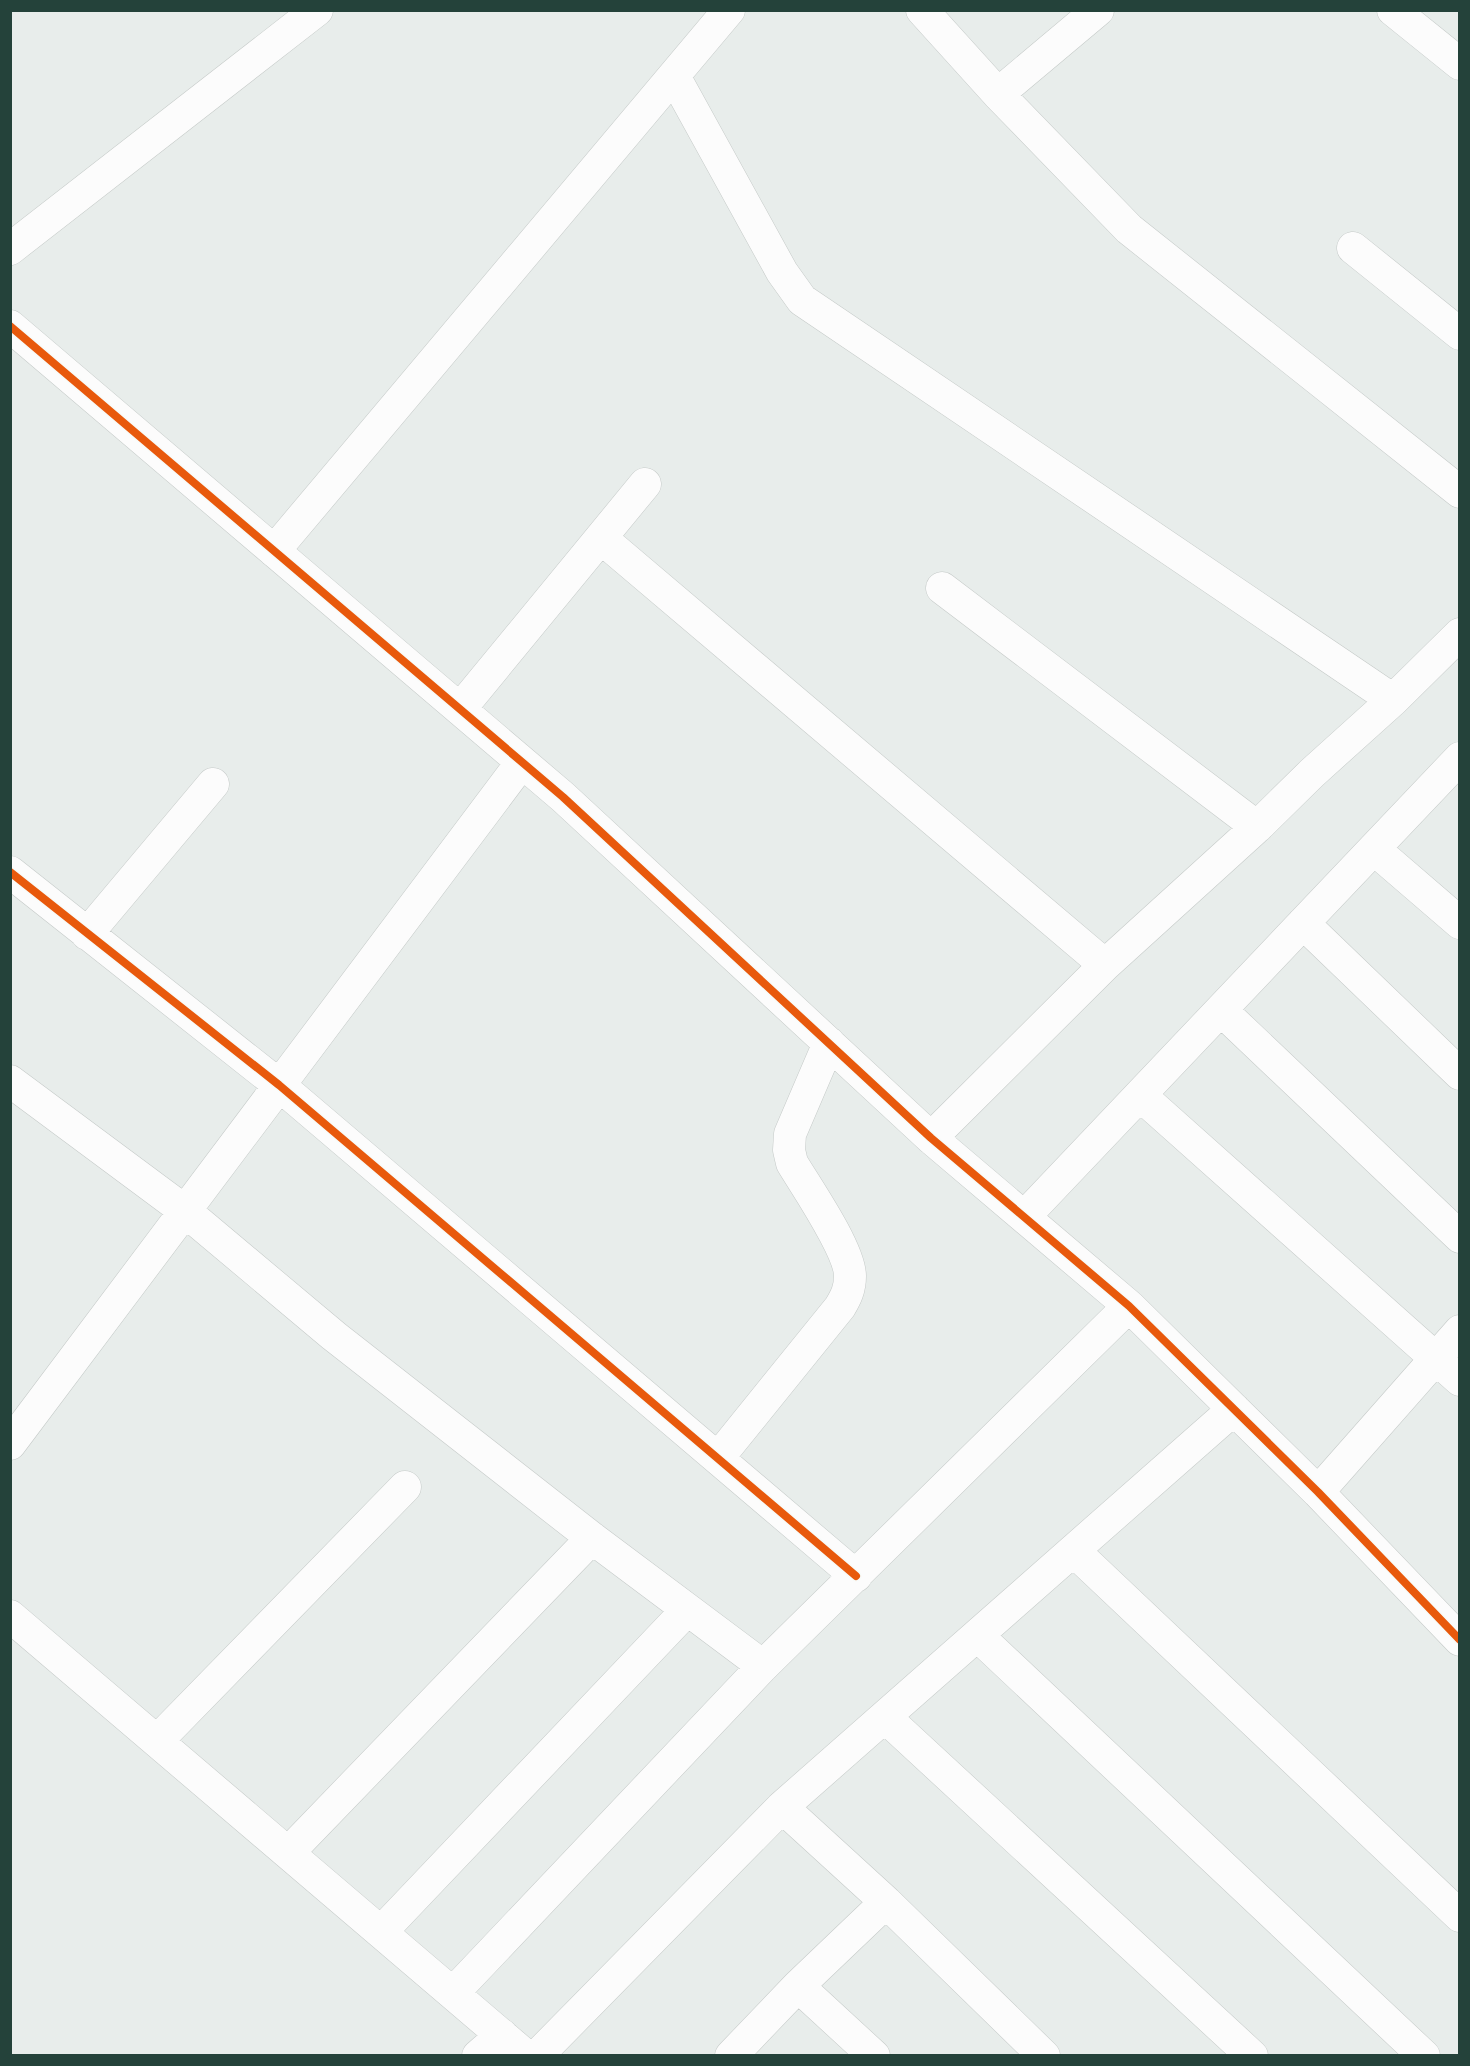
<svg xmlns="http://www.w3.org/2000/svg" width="1470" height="2066" viewBox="0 0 1470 2066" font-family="'Public Sans',sans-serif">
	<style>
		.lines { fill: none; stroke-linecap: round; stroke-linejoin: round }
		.minor-casing { stroke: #c5cac8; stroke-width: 33 }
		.minor { stroke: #fcfcfc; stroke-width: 32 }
		.cycleway-casing { stroke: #f7fbf9; stroke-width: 11 }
		.cycleway { stroke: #e8590c; stroke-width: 8 }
	</style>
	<rect width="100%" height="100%" fill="#e8edeb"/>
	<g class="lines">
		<g class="minor-casing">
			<path id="minor" d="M 922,10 L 998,94 L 1129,229 L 1460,492
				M 1393,10 L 1460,64
				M 674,76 L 782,272 L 802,300 L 1393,700
				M 998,94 L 1098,10
				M 1353,248 L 1460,334
				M 10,249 L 317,10
				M 10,326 L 563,797 L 931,1138 L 1129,1306 L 1318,1492 L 1460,1640
				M 601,538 L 1105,965
				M 274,551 L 729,10
				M 942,588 L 1257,827
				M 460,709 L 645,484
				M 1374,849 L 1460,923
				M 10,872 L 279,1085 L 856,1576
				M 1303,923 L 1460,1074
				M 87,934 L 213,784
				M 1221,1010 L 1460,1237
				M 10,1081 L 185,1211 L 334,1336 L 592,1538 L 763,1666
				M 1140,1095 L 1460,1380
				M 931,1138 L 1105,965 L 1257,827 L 1312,773 L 1393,700 L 1460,634
				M 1024,1217 L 1460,758
				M 10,1444 L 522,762
				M 718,1458 L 840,1307 C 846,1297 850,1289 850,1276 C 850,1250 807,1188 792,1163 L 789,1150 L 790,1134 L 829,1043
				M 1318,1492 L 1460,1331
				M 1074,1551 L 1460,1916
				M 10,1616 L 526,2056
				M 978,1636 L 1424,2056
				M 885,1717 L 1252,2056
				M 157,1741 L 405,1487
				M 782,1807 L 886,1902 L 1044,2056
				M 288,1853 L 592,1538
				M 381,1932 L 687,1610
				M 798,1986 L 874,2056
				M 453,1993 L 763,1666 L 1129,1306
				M 478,2056 L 502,2035
				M 537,2056 L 782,1807 L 1234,1409
				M 731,2056 L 798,1986 L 886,1902"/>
		</g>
		<use href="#minor" class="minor"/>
		<g class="cycleway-casing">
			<path id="cycleway" d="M 10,326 L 563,797 L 931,1138 L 1129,1306 L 1318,1492 L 1460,1640
				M 10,872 L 279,1085 L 856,1576"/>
		</g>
		<use href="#cycleway" class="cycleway"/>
	</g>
	<rect width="1470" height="2066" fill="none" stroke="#24423a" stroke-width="24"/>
</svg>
